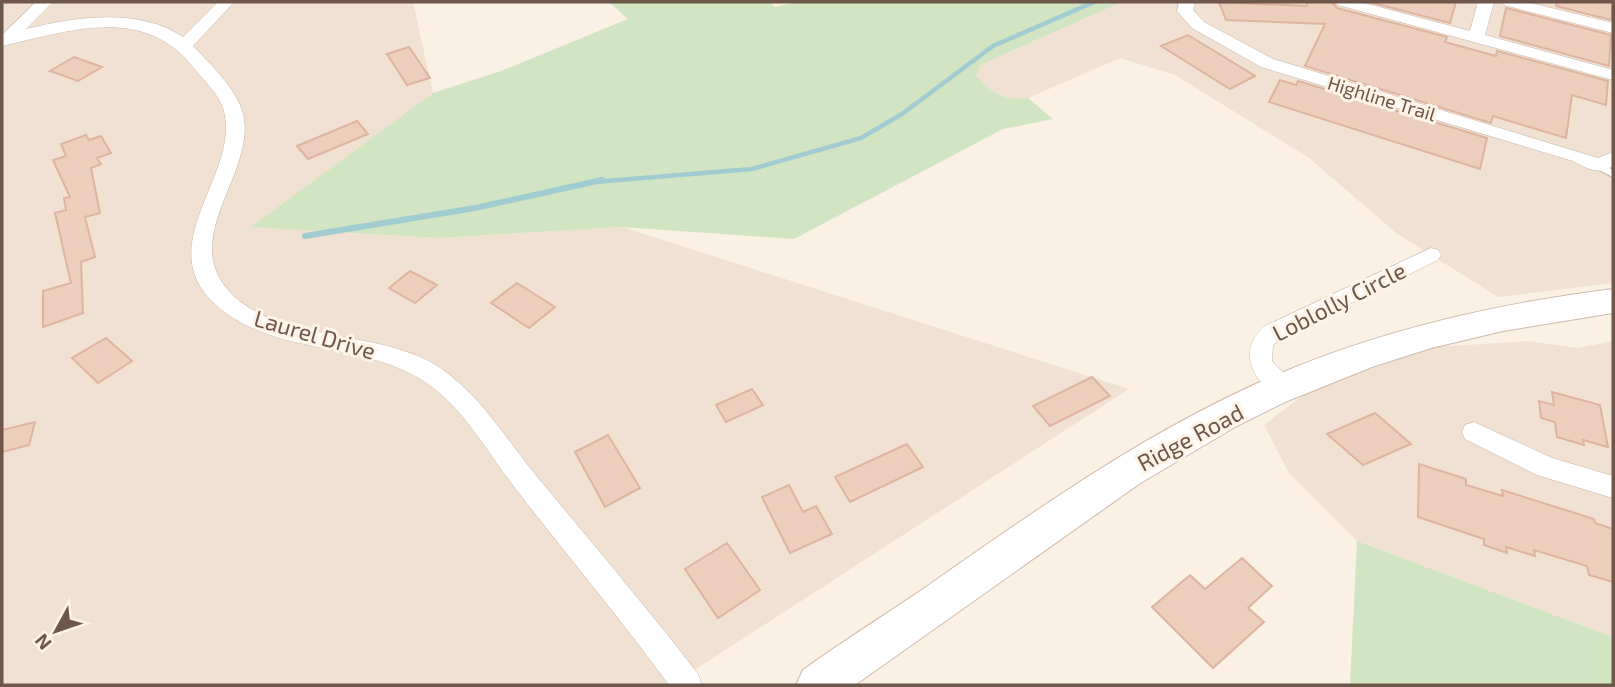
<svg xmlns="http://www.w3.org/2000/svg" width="1615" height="687" viewBox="0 0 1615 687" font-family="'Exo 2',sans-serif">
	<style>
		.residential { fill: #f0e1d2 }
		.green { fill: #d2e5c3 }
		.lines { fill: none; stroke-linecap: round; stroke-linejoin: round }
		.stream-far1 { stroke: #a1ccd2; stroke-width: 4.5 }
		.stream { stroke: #a1ccd2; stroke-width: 6 }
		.building { fill: #eccebd; stroke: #ddb49f; stroke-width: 2 }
		.lane-casing { stroke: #c9b7aa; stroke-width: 2 }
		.street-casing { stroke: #c9b7aa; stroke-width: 1 }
		.secondary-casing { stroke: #ceb9ab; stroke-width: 2 }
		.lane { fill: #fff; fill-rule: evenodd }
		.street { fill: #fff; fill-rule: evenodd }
		.secondary { fill: #fff; fill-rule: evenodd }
		.labels { text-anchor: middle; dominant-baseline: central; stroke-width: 6; stroke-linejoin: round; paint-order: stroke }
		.far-street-label { font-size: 19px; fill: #6f574b; stroke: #fdf4e8 }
		.street-label { font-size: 23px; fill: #6f574b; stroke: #fdf4e8 }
	</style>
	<rect width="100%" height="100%" fill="#faf0e3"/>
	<path class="residential" d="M 2,2 L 413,2 L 433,93 L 252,227 L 438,238 L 622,227 L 1129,389 L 671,685 L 2,685 Z
		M 1122,2 L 1613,2 L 1613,283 L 1498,297 L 1396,233 L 1309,158 L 1175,75 L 1120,58 L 1028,98 L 1009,101 L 988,89 L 975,76 L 980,65 Z
		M 1528,341 L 1578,348 L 1613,341 L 1613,637 L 1357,541 L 1289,473 L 1264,425 L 1310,390 L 1435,347 Z"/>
	<path class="green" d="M 609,2 L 769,2 L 775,7 L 797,2 L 1122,2 L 980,65 L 976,76 C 993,94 1003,101 1028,98 L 1053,119 L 1003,129 L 794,239 L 622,227 L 438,238 L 251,227 L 433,93 L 501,71 L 628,19 Z
		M 1357,541 L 1613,637 L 1613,685 L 1350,685 Z"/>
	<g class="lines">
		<path class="stream-far1" d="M 594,182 L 752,169 L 861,138 L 902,114 L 993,46 L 1094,2"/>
		<path class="stream" d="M 305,236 L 475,208 L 602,180"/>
	</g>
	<path class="building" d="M 1219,2 L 1307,6 L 1307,2 L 1332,2 L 1337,8 L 1447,37 L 1445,42 L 1496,56 L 1497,51 L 1608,81 L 1606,105 L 1572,95 L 1566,138 L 1493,116 L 1491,123 L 1305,66 L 1325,24 L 1226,20 Z
		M 1369,2 L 1456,2 L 1450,23 Z
		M 1557,2 L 1613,2 L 1611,20 L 1556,6 Z
		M 1506,8 L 1611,35 L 1609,66 L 1500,36 Z
		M 1188,35 L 1216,52 L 1255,76 L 1230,89 L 1161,46 Z
		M 409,47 L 430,78 L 407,85 L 387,54 Z
		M 74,57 L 102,67 L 78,81 L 50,71 Z
		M 1280,80 L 1296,85 L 1298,81 L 1487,138 L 1480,169 L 1269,102 Z
		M 357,121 L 368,134 L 308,159 L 297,146 Z
		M 86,135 L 89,140 L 101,136 L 111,153 L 97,158 L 101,164 L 91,168 L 100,213 L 85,217 L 95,257 L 81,262 L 83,313 L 43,327 L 43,291 L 71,283 L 55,213 L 66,210 L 64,198 L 70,197 L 53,160 L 66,156 L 61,144 Z
		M 410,271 L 437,285 L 415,303 L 389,288 Z
		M 517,283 L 555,307 L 529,328 L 491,303 Z
		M 106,338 L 132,361 L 98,383 L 72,358 Z
		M 1092,377 L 1110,396 L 1050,426 L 1033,406 Z
		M 752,389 L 763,405 L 726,422 L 716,405 Z
		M 1552,392 L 1600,405 L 1608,447 L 1583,440 L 1584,445 L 1557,437 L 1555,422 L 1541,418 L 1539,401 L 1554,405 Z
		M 1375,413 L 1411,444 L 1363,465 L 1327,434 Z
		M 35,422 L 29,445 L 2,452 L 2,430 Z
		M 608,435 L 640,488 L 605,507 L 575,452 Z
		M 907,444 L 923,467 L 850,502 L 835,477 Z
		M 1419,464 L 1466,479 L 1466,485 L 1503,496 L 1502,490 L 1594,519 L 1595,523 L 1613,529 L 1613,582 L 1589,575 L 1587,566 L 1534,550 L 1535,556 L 1506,547 L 1507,553 L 1484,545 L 1484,539 L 1418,517 Z
		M 789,485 L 803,512 L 816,506 L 832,534 L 790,553 L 762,497 Z
		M 727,543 L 760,590 L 718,618 L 685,569 Z
		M 1242,558 L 1272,586 L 1248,608 L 1264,622 L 1213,668 L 1152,607 L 1190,575 L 1205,589 Z"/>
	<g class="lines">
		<g class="lane-casing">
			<path id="lane" d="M 1599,163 L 1613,170 L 1613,177 L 1595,168 L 1595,164 Z"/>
		</g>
		<g class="street-casing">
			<path id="street" d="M 36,2 L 53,2 L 26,29 C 76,17 138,7 183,37 L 218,2 L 234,2 L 193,46 C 210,64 237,89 243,114 C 257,171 180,236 228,290 C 275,344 379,328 439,367 C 479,394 505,437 534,473 C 589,540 645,605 698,674 L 702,685 L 669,685 C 620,618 566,554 515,488 C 486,450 461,403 419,378 C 356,341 273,355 216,305 C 151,247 236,178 225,116 C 222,96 205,82 193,67 C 144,4 68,31 2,46 L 2,35 Z
				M 1179,2 L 1195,2 L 1193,10 L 1204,22 L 1273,59 L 1598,158 L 1613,152 L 1613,166 C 1598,175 1588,169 1573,161 L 1261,67 L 1192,28 L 1177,11 Z
				M 1335,2 L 1360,2 L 1470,31 L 1478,2 L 1494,2 L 1485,35 L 1613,70 L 1613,80 L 1338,5 Z
				M 1501,2 L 1527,2 L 1613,23 L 1613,33 L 1504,5 Z
				M 1431,248 L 1438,250 L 1441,255 L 1438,260 L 1281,338 L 1273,345 L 1272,361 L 1297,387 L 1293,394 C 1267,402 1228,356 1265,326 Z
				M 1474,422 L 1552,458 L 1613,476 L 1613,498 L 1537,475 L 1465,439 L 1462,432 L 1465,425 Z"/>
		</g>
		<g class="secondary-casing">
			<path id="secondary" d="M 1613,289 L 1613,313 L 1503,331 L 1431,348 L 1372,367 L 1285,402 L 1235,427 L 1139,484 L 855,685 L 796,685 L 803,670 C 843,641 885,615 926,587 C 1033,512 1140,436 1260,382 C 1372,332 1492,304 1613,289 Z"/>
		</g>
		<use href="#lane" class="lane"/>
		<use href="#street" class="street"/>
		<use href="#secondary" class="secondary"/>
	</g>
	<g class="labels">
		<g class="far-street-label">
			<text transform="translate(1382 98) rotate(17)">Highline Trail</text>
		</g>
		<g class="street-label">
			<text transform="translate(1339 301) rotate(-27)">Loblolly Circle</text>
			<text transform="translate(315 334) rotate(16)">Laurel Drive</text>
			<text transform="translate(1190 437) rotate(-28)">Ridge Road</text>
		</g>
	</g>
	<rect width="1615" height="687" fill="none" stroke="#6f574b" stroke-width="7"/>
	<g transform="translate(56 631) rotate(230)" stroke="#fdf4e8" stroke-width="5" paint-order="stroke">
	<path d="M0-5L12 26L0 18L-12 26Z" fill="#6f574b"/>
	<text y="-10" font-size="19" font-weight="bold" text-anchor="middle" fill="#6f574b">N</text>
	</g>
</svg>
